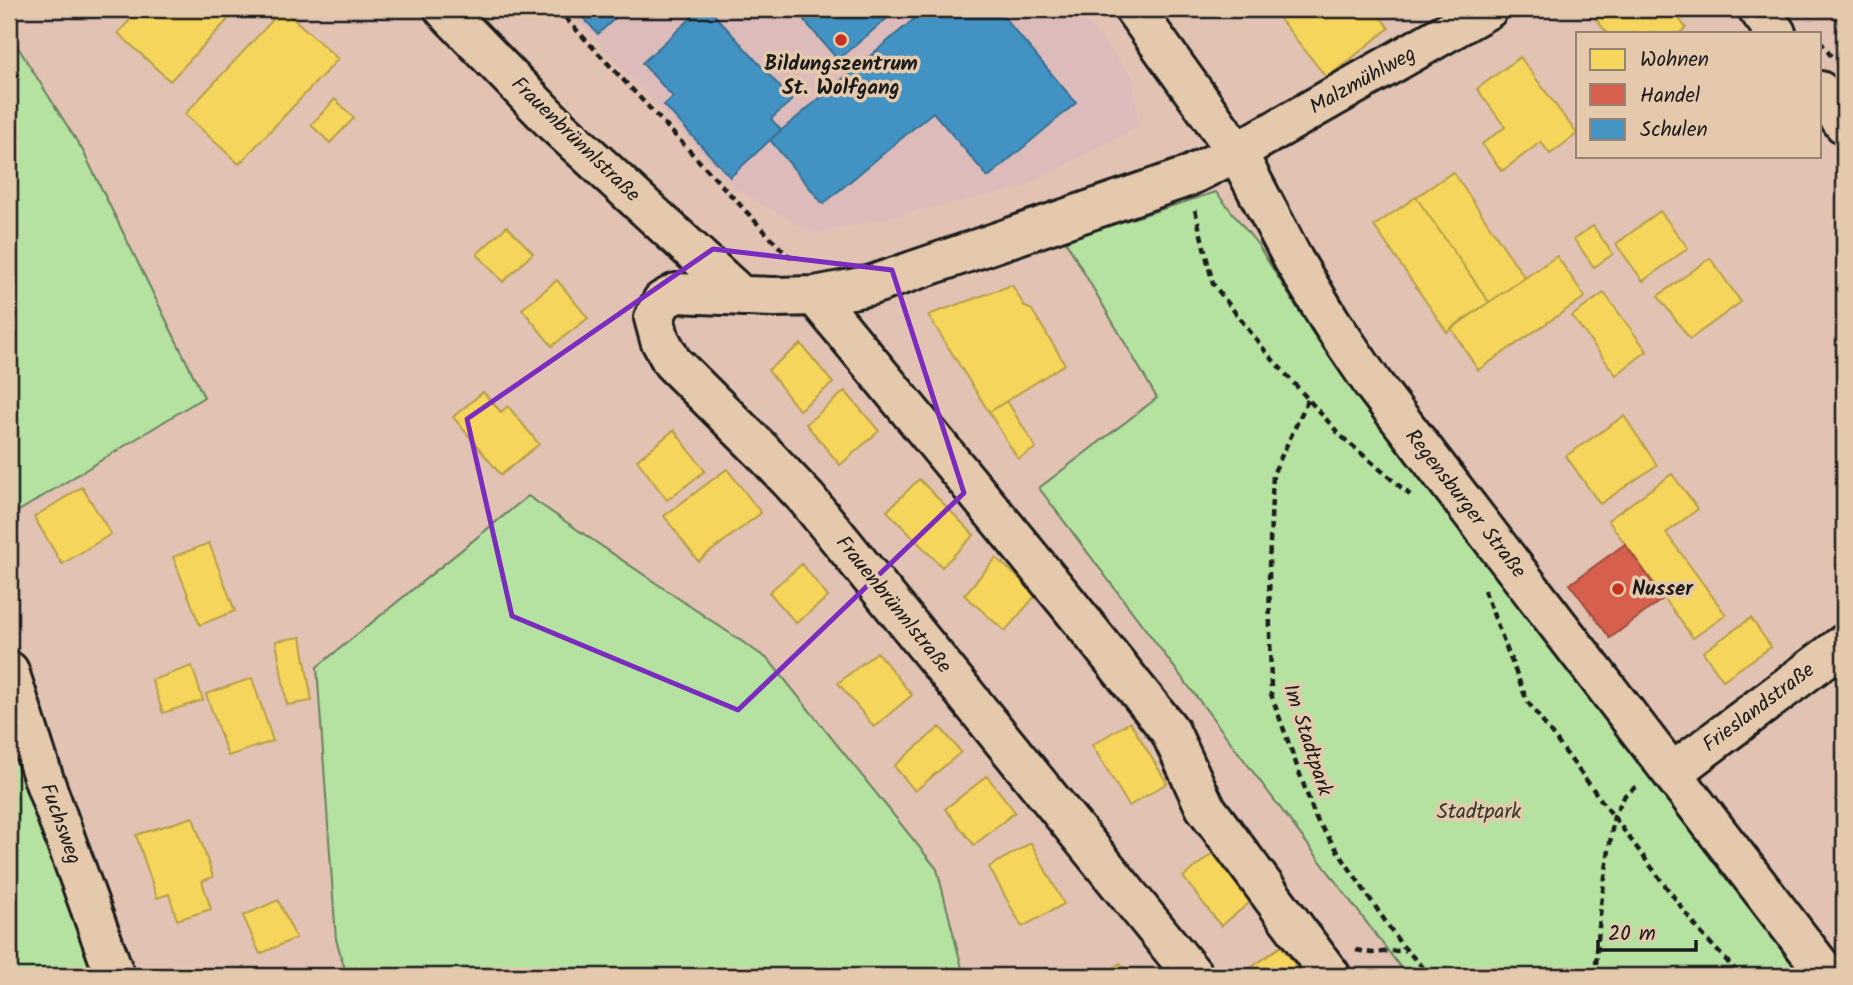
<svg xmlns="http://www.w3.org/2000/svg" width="1853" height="985" viewBox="0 0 1853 985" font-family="Kalam,sans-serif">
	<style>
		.built { fill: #debbbb }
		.green { fill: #b5e2a1; stroke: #687f5e; stroke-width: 2 }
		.homes { fill: #f6d55c; stroke: #b59e49; stroke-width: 2 }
		.shops { fill: #d6604d; stroke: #9e4c3e; stroke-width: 2 }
		.schools { fill: #4393c3; stroke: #376f91; stroke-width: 2 }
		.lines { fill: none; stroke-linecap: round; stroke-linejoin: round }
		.minor-casing { stroke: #1c1c1c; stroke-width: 44 }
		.path { stroke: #1c1c1c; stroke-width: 4.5; stroke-dasharray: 7 5; stroke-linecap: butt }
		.minor { stroke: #e5c9ac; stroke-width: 38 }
		.marked { fill: none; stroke: #7b2cbf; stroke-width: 5; stroke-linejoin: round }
		.poi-dot { fill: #c8321e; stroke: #e5c9ac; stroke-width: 2.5 }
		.labels { text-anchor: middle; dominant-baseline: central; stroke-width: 7; stroke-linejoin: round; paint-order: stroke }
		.poi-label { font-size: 21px; font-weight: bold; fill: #1c1c1c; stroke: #e5c9ac }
		.street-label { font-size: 21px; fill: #1c1c1c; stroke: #e5c9ac }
		.park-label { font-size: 21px; fill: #333a30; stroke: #e5c9ac }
	</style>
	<rect width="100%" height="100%" fill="#e2c3b3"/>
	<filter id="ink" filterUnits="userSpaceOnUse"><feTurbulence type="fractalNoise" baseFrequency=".0143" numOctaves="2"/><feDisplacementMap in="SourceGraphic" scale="14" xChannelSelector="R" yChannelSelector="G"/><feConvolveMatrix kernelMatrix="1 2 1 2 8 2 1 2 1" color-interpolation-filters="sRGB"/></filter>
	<g filter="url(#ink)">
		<path class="built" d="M 566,9 L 1076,9 L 1132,75 L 1139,127 L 1021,188 L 814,234 L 735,189 Z"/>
		<path class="green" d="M 9,33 L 83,151 L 204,397 L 9,517 Z
			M 1216,192 L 1258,245 L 1310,329 L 1353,391 L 1801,976 L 1407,976 L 1039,488 L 1157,398 L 1065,240 Z
			M 528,496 L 769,660 L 937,869 L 964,976 L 347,976 L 336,939 L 317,667 Z
			M 9,704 L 105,976 L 9,976 Z"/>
		<path class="homes" d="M 140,9 L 238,9 L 170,81 L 118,33 Z
			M 283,9 L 338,59 L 239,164 L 185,114 Z
			M 1272,9 L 1365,9 L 1370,14 L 1375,10 L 1389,28 L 1327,78 Z
			M 1609,9 L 1672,9 L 1686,28 L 1679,33 L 1607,33 L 1596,19 Z
			M 1520,57 L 1577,134 L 1550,154 L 1541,142 L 1502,171 L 1482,144 L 1505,127 L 1477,89 Z
			M 335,99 L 354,118 L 330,143 L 311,125 Z
			M 1453,172 L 1525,278 L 1489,302 L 1416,197 Z
			M 1416,197 L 1489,302 L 1447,332 L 1374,226 Z
			M 1660,211 L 1688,248 L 1643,281 L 1616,244 Z
			M 507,226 L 533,253 L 503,282 L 477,254 Z
			M 1593,226 L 1613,254 L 1594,267 L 1574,239 Z
			M 1557,256 L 1585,297 L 1478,370 L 1451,328 Z
			M 1710,258 L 1741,302 L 1690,339 L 1658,296 Z
			M 557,280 L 588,318 L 552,346 L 522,309 Z
			M 1012,285 L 1025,307 L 1032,310 L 1065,364 L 989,412 L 928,315 Z
			M 1604,293 L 1647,351 L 1616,375 L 1572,316 Z
			M 801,344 L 833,383 L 799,410 L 768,370 Z
			M 845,391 L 879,431 L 840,465 L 806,424 Z
			M 483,392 L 501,412 L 508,406 L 539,444 L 501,475 L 453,417 Z
			M 1007,401 L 1036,448 L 1018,459 L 989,412 Z
			M 1624,416 L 1657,465 L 1600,504 L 1566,456 Z
			M 674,430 L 705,471 L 667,500 L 637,460 Z
			M 727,469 L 761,513 L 698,561 L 664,516 Z
			M 1672,474 L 1698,509 L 1666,533 L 1726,615 L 1693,638 L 1608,520 Z
			M 919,479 L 974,535 L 942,567 L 887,511 Z
			M 82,487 L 111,534 L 62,564 L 34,517 Z
			M 209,543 L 235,611 L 200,625 L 173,557 Z
			M 996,558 L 1037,594 L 1005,631 L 964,595 Z
			M 802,564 L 828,597 L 796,623 L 769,592 Z
			M 1751,618 L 1771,647 L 1723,680 L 1703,652 Z
			M 301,637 L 312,701 L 287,705 L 276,641 Z
			M 877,652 L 912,695 L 874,727 L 838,683 Z
			M 192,666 L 203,700 L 163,713 L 152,680 Z
			M 252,678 L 273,741 L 228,756 L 206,694 Z
			M 1130,722 L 1167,783 L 1129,806 L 1092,745 Z
			M 940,727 L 961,752 L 915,791 L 894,766 Z
			M 987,776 L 1015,812 L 974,845 L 945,809 Z
			M 193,817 L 213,877 L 202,881 L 211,909 L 177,920 L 169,894 L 157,898 L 136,835 Z
			M 1031,843 L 1064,904 L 1022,927 L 989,867 Z
			M 1222,846 L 1260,894 L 1221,926 L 1183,877 Z
			M 278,900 L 296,938 L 260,954 L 243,916 Z
			M 1281,946 L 1304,976 L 1253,976 L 1248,970 Z
			M 1120,963 L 1130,976 L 1103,976 Z"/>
		<path class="shops" d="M 1625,544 L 1664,598 L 1610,638 L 1570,584 Z"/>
		<path class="schools" d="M 575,9 L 625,9 L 598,34 Z
			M 701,9 L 709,9 L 792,100 L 771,119 L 781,130 L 730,177 L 664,105 L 673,97 L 642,63 Z
			M 817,9 L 898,9 L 838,60 L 804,20 Z
			M 926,9 L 997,9 L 1076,103 L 988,177 L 933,112 L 823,204 L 770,140 Z"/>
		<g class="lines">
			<g class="minor-casing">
				<path id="minor" d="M 444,9 L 554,123 L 741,296
					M 1134,9 L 1237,152 L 1294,261 L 1331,322 L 1373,384 L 1828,976
					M 1758,9 L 1776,33
					M 1820,91 L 1844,124
					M 815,296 L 1066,601 L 1170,731 L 1205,807 L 1331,976
					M 9,671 L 44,780 L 115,976
					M 1673,772 L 1844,644
					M 1194,976 L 807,499 L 760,449 L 672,362 L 660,340 L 654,318 L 662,301 L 676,293 L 774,297 L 815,296 L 872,285 L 1187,177 L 1237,152 L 1488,9"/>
			</g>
			<path class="path" d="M 557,9 L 785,253 L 796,260
				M 1092,9 L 1100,18
				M 1820,41 L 1831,56
				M 1195,210 L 1213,284 L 1266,352 L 1341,436 L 1410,495
				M 1308,400 L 1273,474 L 1269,567 L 1271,694 L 1316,819 L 1400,943 L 1431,976
				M 1484,590 L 1527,701 L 1700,932 L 1741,976
				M 1356,950 L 1372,953 L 1406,950
				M 1595,976 L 1601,904 L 1614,816 L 1625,795 L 1638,785"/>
			<use href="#minor" class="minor"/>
		</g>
	</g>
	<path class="marked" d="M 713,249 L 892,270 L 964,493 L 738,710 L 512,616 L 467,419 Z"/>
	<g class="poi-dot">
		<circle cx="841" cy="40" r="7"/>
		<circle cx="1618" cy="589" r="7"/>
	</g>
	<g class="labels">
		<g class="poi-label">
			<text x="841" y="64">Bildungszentrum<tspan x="841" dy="24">St. Wolfgang</tspan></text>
			<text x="1632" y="589" text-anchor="start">Nusser</text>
		</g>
		<g class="street-label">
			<text transform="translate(1363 81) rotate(-29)">Malzmühlweg</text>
			<text transform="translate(575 140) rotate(44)">Frauenbrünnlstraße</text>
			<text transform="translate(1465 504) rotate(52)">Regensburger Straße</text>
			<text transform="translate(893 605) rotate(51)">Frauenbrünnlstraße</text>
			<text transform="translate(1759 708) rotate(-37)">Frieslandstraße</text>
			<text transform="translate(1307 740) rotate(72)">Im Stadtpark</text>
			<text transform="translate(60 824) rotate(70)">Fuchsweg</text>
		</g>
		<g class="park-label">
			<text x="1479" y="812">Stadtpark</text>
		</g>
	</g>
	<rect width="1853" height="985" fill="none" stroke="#e5c9ac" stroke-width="35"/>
	<rect x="18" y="18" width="1818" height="950" fill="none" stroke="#1c1c1c" stroke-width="2.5" filter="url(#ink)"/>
	<rect x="1576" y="32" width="245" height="126" fill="#e5c9ac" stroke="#958472" stroke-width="2"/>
	<rect x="1590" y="49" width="35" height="21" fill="#f6d55c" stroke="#958472" stroke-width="2"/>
	<text x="1640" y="66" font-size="21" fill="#1c1c1c">Wohnen</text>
	<rect x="1590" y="84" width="35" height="21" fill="#d6604d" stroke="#958472" stroke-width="2"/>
	<text x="1640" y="102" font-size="21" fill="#1c1c1c">Handel</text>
	<rect x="1590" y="119" width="35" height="21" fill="#4393c3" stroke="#958472" stroke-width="2"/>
	<text x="1640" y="136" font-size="21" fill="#1c1c1c">Schulen</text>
	<path d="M1598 940v10h98v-10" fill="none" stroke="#1c1c1c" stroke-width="3.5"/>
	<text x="1608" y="940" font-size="21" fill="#1c1c1c" stroke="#e5c9ac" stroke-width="5" paint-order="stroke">20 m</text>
</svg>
